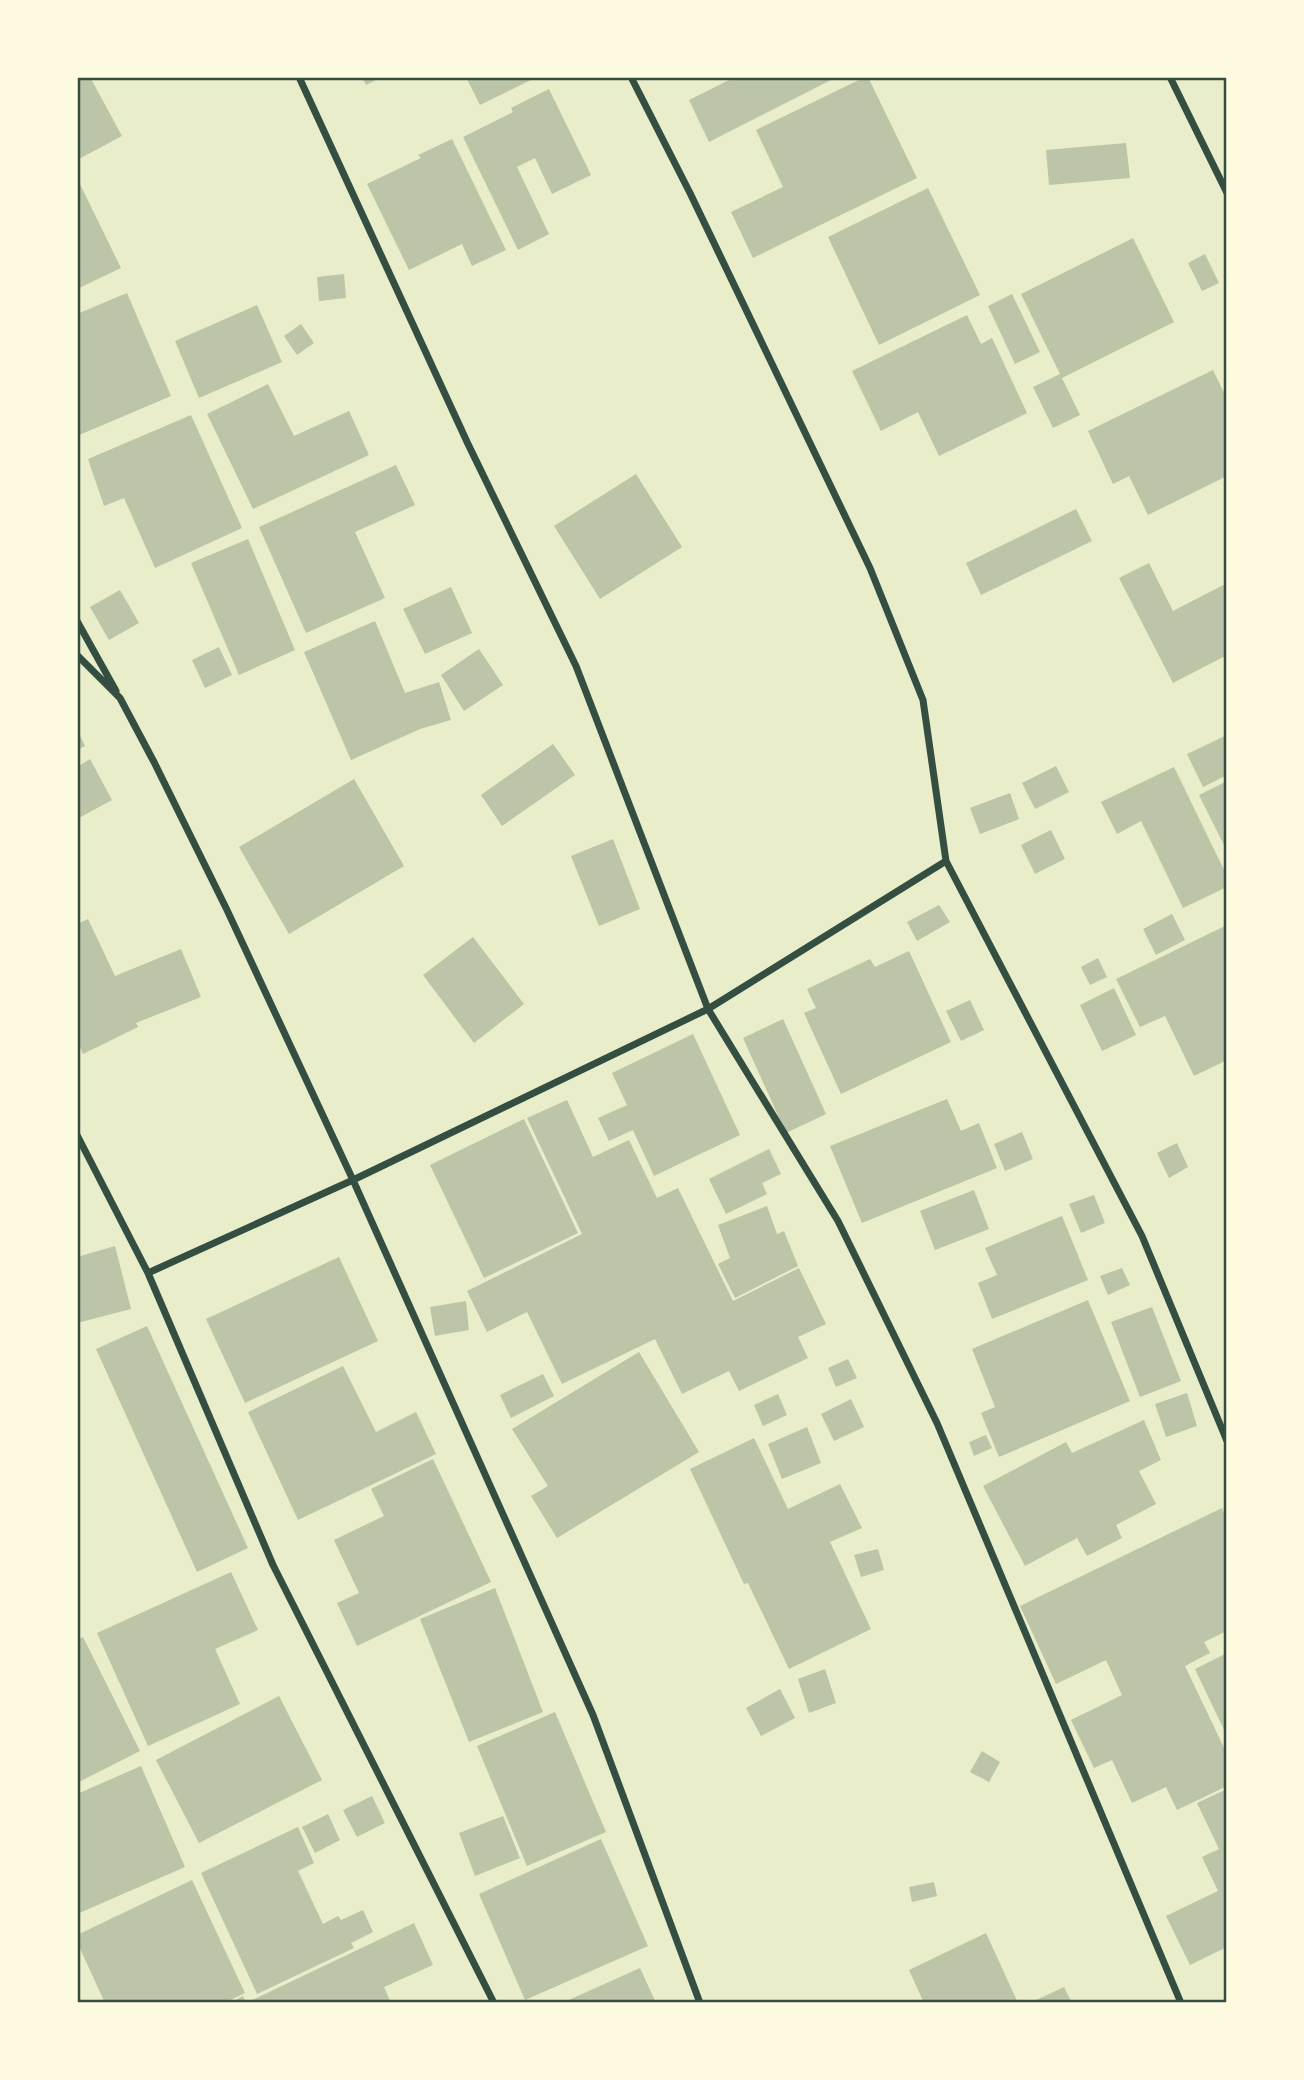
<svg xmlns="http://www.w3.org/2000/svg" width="1304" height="2080" viewBox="0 0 1304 2080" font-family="Mulish,sans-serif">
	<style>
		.building { fill: #bcc5a7 }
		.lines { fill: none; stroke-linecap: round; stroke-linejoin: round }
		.minor { stroke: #344e41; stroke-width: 7 }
		.neatline { fill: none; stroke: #344e41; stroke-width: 2.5 }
	</style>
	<rect width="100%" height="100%" fill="#e9edc9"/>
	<path class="building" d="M 77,77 L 90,77 L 122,136 L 77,160 Z
		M 362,77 L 382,77 L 366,85 Z
		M 466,77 L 537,77 L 480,105 Z
		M 735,77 L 837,77 L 709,142 L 689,100 Z
		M 865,77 L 868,77 L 917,178 L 753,258 L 731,212 L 783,187 L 756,130 Z
		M 549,89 L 591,175 L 552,194 L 535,158 L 517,167 L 549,234 L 518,250 L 463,137 L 513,112 L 511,108 Z
		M 452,139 L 506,250 L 472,266 L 462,244 L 409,270 L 367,184 L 421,158 L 418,155 Z
		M 1126,143 L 1130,178 L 1049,185 L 1046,150 Z
		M 77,178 L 121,268 L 77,289 Z
		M 928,188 L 980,295 L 879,345 L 828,237 Z
		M 1133,238 L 1174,322 L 1062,378 L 1080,415 L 1053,428 L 1033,387 L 1060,374 L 1021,294 Z
		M 1205,254 L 1219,283 L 1202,291 L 1188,263 Z
		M 344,274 L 346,298 L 319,301 L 317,277 Z
		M 127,293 L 171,396 L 77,436 L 77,314 Z
		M 1012,294 L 1040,352 L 1015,364 L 988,306 Z
		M 257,305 L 282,362 L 199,398 L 175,341 Z
		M 967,315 L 981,344 L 992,338 L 1027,413 L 939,456 L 918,412 L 881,431 L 852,371 Z
		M 301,324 L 314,343 L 297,355 L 284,336 Z
		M 1213,370 L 1227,399 L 1227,476 L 1148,515 L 1129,476 L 1113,484 L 1088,431 Z
		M 268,384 L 294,436 L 349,411 L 369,455 L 253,509 L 207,414 Z
		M 191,415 L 242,528 L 155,568 L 124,498 L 104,506 L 88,459 Z
		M 396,465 L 415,505 L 355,532 L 385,598 L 306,633 L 259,527 Z
		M 636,474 L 682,547 L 600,599 L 554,526 Z
		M 1076,509 L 1092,541 L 981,595 L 966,563 Z
		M 248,539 L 295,650 L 239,675 L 191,563 Z
		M 1149,563 L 1173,611 L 1227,583 L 1227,655 L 1173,683 L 1119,578 Z
		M 451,587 L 472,633 L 425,654 L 403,609 Z
		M 120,590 L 139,623 L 109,640 L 90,607 Z
		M 375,621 L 405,693 L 439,682 L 451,720 L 420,729 L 351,760 L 304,652 Z
		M 219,647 L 232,675 L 205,688 L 192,660 Z
		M 479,649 L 503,685 L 464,711 L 441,675 Z
		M 77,729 L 85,746 L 77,750 Z
		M 1227,735 L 1227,775 L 1203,787 L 1187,754 Z
		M 553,744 L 575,775 L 502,826 L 481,795 Z
		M 90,759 L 112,800 L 77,819 L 77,767 Z
		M 1056,766 L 1069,792 L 1035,809 L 1022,783 Z
		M 1174,767 L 1227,876 L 1227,887 L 1183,908 L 1141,821 L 1117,834 L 1101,802 Z
		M 354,779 L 404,866 L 289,934 L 239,847 Z
		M 1227,781 L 1227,851 L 1199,795 Z
		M 1010,793 L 1019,819 L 980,834 L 970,808 Z
		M 1051,830 L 1065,859 L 1035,874 L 1021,845 Z
		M 613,839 L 640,909 L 599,926 L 571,856 Z
		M 939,905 L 950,922 L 917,941 L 907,922 Z
		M 1172,914 L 1185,940 L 1156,955 L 1143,929 Z
		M 88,919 L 115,976 L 181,949 L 201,997 L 136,1023 L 138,1027 L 83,1054 L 77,1040 L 77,924 Z
		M 1227,925 L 1227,1060 L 1194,1076 L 1165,1016 L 1140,1027 L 1116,979 Z
		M 473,937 L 524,1004 L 474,1043 L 423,975 Z
		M 909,951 L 951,1042 L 841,1094 L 804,1013 L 816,1008 L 807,989 L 870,959 L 875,967 Z
		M 1098,958 L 1107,977 L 1090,985 L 1081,967 Z
		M 1114,988 L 1136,1035 L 1102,1051 L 1080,1005 Z
		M 970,1000 L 984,1030 L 961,1041 L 946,1011 Z
		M 783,1019 L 826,1114 L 786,1133 L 743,1038 Z
		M 693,1034 L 740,1135 L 654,1176 L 633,1130 L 609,1141 L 598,1118 L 627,1105 L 612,1073 Z
		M 947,1099 L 961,1131 L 979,1123 L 997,1168 L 862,1223 L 830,1146 Z
		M 567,1100 L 593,1157 L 629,1140 L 657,1198 L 678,1188 L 733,1301 L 799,1268 L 826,1324 L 798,1337 L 808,1358 L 739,1391 L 729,1371 L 682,1394 L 655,1339 L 562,1384 L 527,1312 L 487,1332 L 467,1291 L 582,1234 L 527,1118 Z
		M 524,1119 L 578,1233 L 484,1278 L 430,1165 Z
		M 1022,1132 L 1033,1159 L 1005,1171 L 994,1144 Z
		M 1177,1143 L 1188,1167 L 1169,1178 L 1157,1153 Z
		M 769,1149 L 781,1174 L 762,1183 L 767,1194 L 726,1214 L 709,1179 Z
		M 974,1190 L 989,1229 L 935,1250 L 920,1211 Z
		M 1094,1195 L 1105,1223 L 1081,1233 L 1069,1204 Z
		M 767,1206 L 777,1234 L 784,1231 L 798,1266 L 735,1298 L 718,1264 L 730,1258 L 718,1225 Z
		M 1062,1216 L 1088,1280 L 992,1319 L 978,1283 L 997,1275 L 985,1248 Z
		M 115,1246 L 131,1309 L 77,1323 L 77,1257 Z
		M 339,1257 L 378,1341 L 245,1403 L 206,1319 Z
		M 1122,1268 L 1130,1285 L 1108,1295 L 1100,1276 Z
		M 1088,1300 L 1130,1401 L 999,1457 L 981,1413 L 995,1407 L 972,1349 Z
		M 466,1301 L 469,1330 L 435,1336 L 430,1307 Z
		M 1152,1307 L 1181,1381 L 1140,1397 L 1111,1322 Z
		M 147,1326 L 248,1548 L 197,1572 L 96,1349 Z
		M 639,1352 L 699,1452 L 557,1538 L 531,1496 L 548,1486 L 512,1429 Z
		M 848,1359 L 857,1378 L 836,1387 L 828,1368 Z
		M 343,1366 L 376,1432 L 416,1412 L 436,1454 L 298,1520 L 248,1412 Z
		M 543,1374 L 554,1396 L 511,1418 L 500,1395 Z
		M 1187,1393 L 1197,1426 L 1166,1437 L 1155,1404 Z
		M 778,1394 L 787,1415 L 763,1426 L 754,1405 Z
		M 851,1399 L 864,1427 L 834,1441 L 821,1414 Z
		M 1144,1420 L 1161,1460 L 1139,1471 L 1156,1504 L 1116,1525 L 1122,1538 L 1087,1556 L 1077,1538 L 1025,1566 L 983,1486 L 1066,1442 L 1072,1453 Z
		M 807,1427 L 821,1463 L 782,1479 L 768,1444 Z
		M 986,1435 L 992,1448 L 974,1456 L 969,1442 Z
		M 754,1438 L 788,1509 L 840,1484 L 862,1528 L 830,1542 L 871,1629 L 789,1669 L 748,1583 L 744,1584 L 690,1469 Z
		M 433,1459 L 491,1582 L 357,1646 L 337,1603 L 359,1593 L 334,1540 L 384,1516 L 371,1489 Z
		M 1222,1508 L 1227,1519 L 1227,1631 L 1204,1642 L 1210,1653 L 1185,1666 L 1227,1754 L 1227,1786 L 1177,1810 L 1166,1787 L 1132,1803 L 1112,1760 L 1094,1768 L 1071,1720 L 1122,1695 L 1106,1660 L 1056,1684 L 1020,1606 Z
		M 878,1549 L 884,1570 L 861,1577 L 854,1555 Z
		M 231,1572 L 258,1630 L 215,1649 L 240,1704 L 148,1746 L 97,1633 Z
		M 495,1588 L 543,1712 L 469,1742 L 420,1619 Z
		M 83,1637 L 140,1751 L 77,1783 L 77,1640 Z
		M 1227,1653 L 1227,1736 L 1195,1669 Z
		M 825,1669 L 836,1703 L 809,1713 L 798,1679 Z
		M 780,1689 L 795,1718 L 761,1736 L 746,1708 Z
		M 279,1696 L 322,1780 L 199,1843 L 156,1760 Z
		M 555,1712 L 606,1832 L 527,1866 L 477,1746 Z
		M 982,1751 L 1000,1762 L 989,1782 L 970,1772 Z
		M 141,1766 L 185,1867 L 77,1914 L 77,1794 Z
		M 1227,1789 L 1227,1947 L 1190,1965 L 1166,1916 L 1218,1891 L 1202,1857 L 1219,1849 L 1197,1803 Z
		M 372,1796 L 385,1823 L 357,1837 L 343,1810 Z
		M 328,1814 L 340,1840 L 315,1853 L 302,1827 Z
		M 503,1816 L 520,1858 L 475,1876 L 459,1833 Z
		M 298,1827 L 314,1863 L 298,1871 L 323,1924 L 338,1916 L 341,1920 L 363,1910 L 373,1932 L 351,1943 L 354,1948 L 257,1994 L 201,1873 Z
		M 601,1839 L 648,1946 L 525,2000 L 479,1894 Z
		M 192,1880 L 245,1993 L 224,2003 L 105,2003 L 77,1942 L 77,1935 Z
		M 934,1882 L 937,1896 L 912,1902 L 909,1887 Z
		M 414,1923 L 433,1965 L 384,1987 L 391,2003 L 230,2003 L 243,1996 L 246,2003 Z
		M 986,1933 L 1018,2003 L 924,2003 L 909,1970 Z
		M 640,1968 L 656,2003 L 562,2003 Z
		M 1064,1987 L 1072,2003 L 1030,2003 Z"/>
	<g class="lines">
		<path class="minor" d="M 299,77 L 468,444 L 576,666 L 708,1009 L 838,1221 L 937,1423 L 1181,2003
			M 631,77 L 690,193 L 870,568 L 923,700 L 946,861 L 1142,1236 L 1227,1441
			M 1170,77 L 1227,193
			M 77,621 L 116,691
			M 77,655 L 120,698 L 154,762 L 227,910 L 353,1180 L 593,1715 L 700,2003
			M 77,1135 L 148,1273 L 273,1565 L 494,2003
			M 148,1273 L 353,1180 L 708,1009 L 946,861"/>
	</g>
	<rect width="1304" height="2080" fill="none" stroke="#fefae0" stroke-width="158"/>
	<rect x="79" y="79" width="1146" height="1922" class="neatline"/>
</svg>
